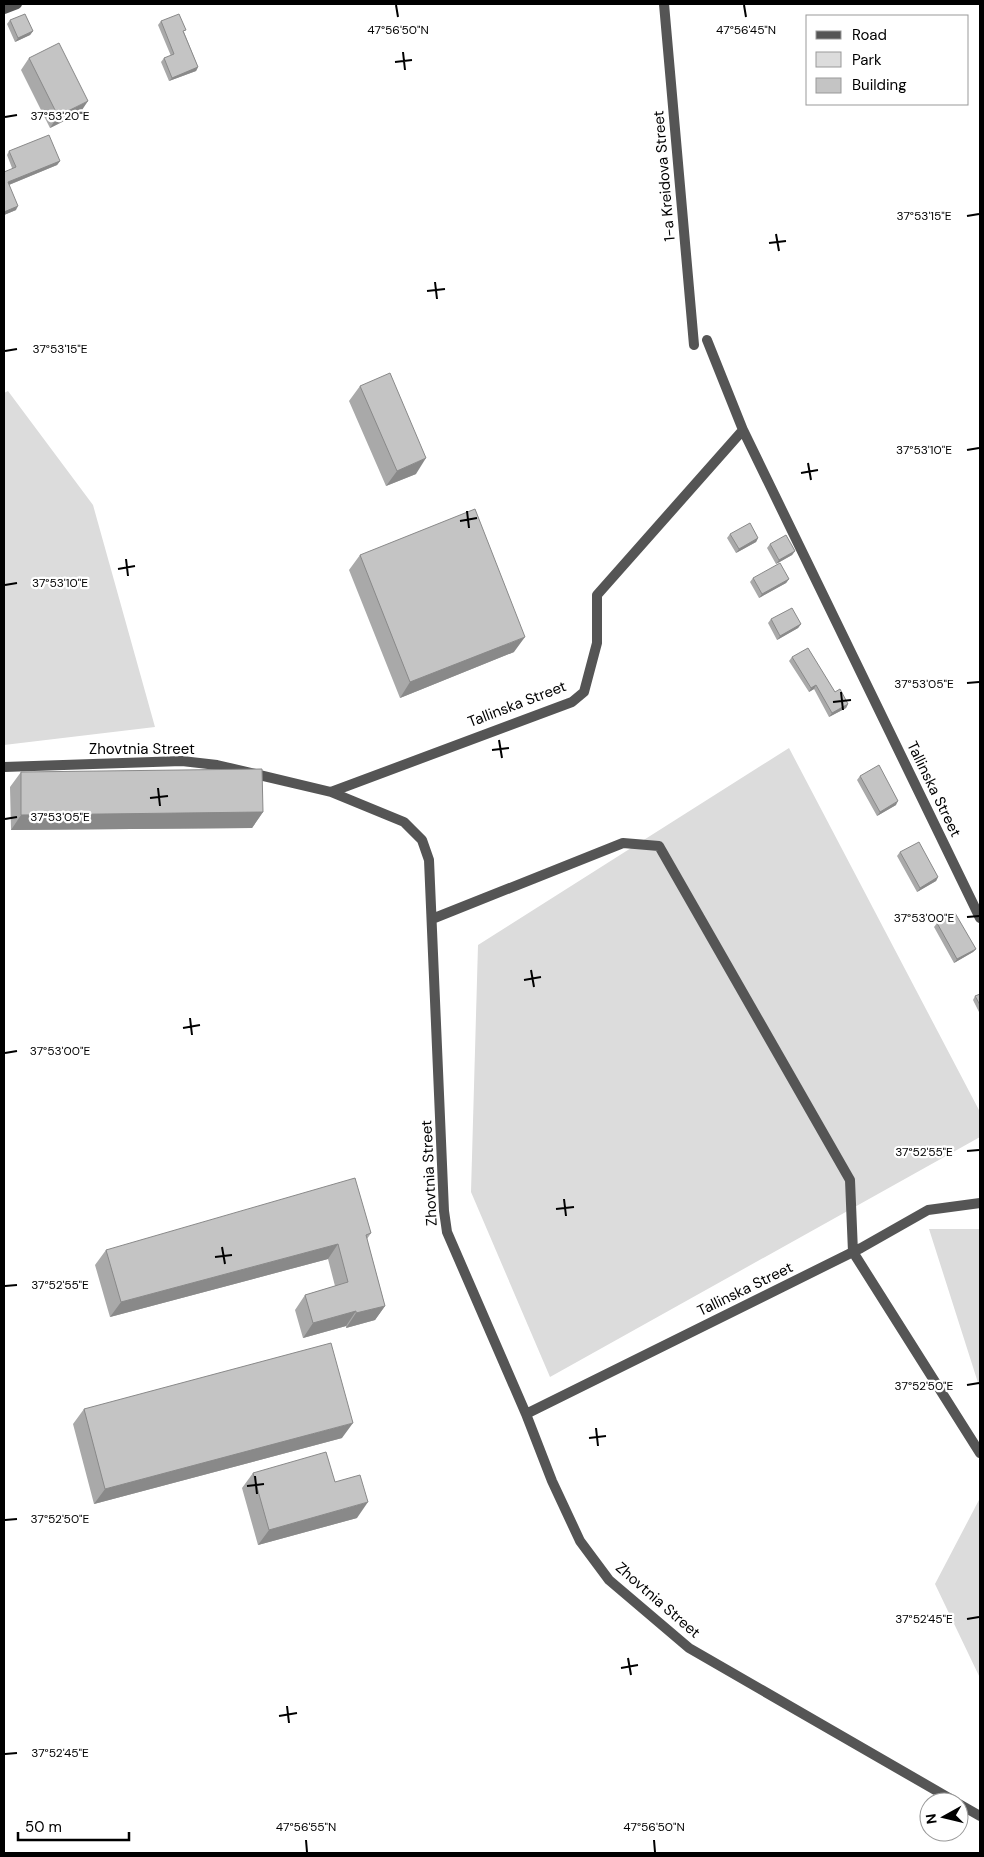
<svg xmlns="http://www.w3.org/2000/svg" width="984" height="1857" viewBox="0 0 984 1857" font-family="'DM Sans',sans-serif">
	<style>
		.green { fill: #dcdcdc }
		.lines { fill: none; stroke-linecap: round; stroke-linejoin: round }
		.street { stroke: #555; stroke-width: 10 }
		.wall { fill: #a9a9a9 }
		.shaded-wall { fill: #898989 }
		.building { fill: #c4c4c4; stroke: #898989 }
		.ticks { fill: none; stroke: #000; stroke-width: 2 }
		.labels { text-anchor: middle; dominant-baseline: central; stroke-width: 4.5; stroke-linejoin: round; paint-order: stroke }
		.street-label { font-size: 15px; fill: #000; stroke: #fff }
		.ticks-label { font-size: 12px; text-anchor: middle; fill: #000; stroke: #fff; stroke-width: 4.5; stroke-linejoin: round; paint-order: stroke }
	</style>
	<rect width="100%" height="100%" fill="#fff"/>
	<path class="green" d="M 8,391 L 93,505 L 155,727 L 4,745 L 4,393 Z
		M 789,748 L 980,1112 L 980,1137 L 550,1377 L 471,1192 L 478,945 Z
		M 929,1229 L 980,1229 L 980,1389 Z
		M 980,1498 L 980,1678 L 935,1584 Z"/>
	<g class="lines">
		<path class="street" d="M 664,4 L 694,345
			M 4,9 L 17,4
			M 707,340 L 743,430 L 980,918
			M 4,767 L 182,761 L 217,765 L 331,792 L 404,822 L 422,840 L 429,860 L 444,1211 L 447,1232 L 526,1414 L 552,1481 L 580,1541 L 609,1580 L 689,1648 L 956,1802
			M 331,792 L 572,702 L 584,692 L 597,643 L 597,595 L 743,430
			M 432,919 L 623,843 L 659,846 L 850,1180 L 853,1252 L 980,1453
			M 526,1414 L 861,1248 L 928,1210 L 980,1203
			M 959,1804 L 980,1816"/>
	</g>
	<path class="wall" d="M 10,20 L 33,31 L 30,35 L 15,42 L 7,24 Z
		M 161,21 L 184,32 L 198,67 L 196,71 L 169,81 L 161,62 L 164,58 L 171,56 L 158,25 Z
		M 29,58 L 80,113 L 50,128 L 21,70 Z
		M 9,151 L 60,161 L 57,165 L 9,185 L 16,210 L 4,215 L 12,168 L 7,155 Z
		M 360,386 L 416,474 L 386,486 L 349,401 Z
		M 730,534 L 758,538 L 756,542 L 736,553 L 727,538 Z
		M 770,544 L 795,551 L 792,555 L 776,564 L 767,548 Z
		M 360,555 L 514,652 L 400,698 L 349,570 Z
		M 753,578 L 789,579 L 786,583 L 759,598 L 750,582 Z
		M 771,619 L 801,624 L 798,628 L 777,640 L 768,623 Z
		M 792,657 L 848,704 L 846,708 L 829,717 L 814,689 L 809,692 L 789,661 Z
		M 21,772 L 263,812 L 252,828 L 11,830 L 10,787 Z
		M 860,776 L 896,805 L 877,816 L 857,780 Z
		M 900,852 L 938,877 L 936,881 L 917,892 L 897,856 Z
		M 937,923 L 976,949 L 973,952 L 954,963 L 934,927 Z
		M 980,994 L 980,1014 L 973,1000 L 975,996 Z
		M 371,1233 L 367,1239 L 385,1306 L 375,1320 L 346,1328 L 346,1326 L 303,1338 L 295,1310 L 305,1295 L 335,1286 L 328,1259 L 110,1317 L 95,1265 L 106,1250 Z
		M 84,1409 L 342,1438 L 94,1504 L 73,1424 Z
		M 253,1473 L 357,1518 L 258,1545 L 242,1488 Z"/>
	<path class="shaded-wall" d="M 33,31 L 30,35 L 15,42 L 18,38 Z
		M 198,67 L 196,71 L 169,81 L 172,78 Z
		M 88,101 L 80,113 L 50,128 L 58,116 Z
		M 60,161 L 57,165 L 6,186 L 8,182 Z
		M 18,206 L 16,210 L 4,215 L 4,212 Z
		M 426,458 L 416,474 L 386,486 L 397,471 Z
		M 758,538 L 756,542 L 736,553 L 739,549 Z
		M 795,551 L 792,555 L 776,564 L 779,560 Z
		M 789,579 L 786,583 L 759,598 L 762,594 Z
		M 801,624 L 798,628 L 777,640 L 780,636 Z
		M 525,637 L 514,652 L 400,698 L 410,682 Z
		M 816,685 L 814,689 L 809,692 L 811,688 Z
		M 848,704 L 846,708 L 829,717 L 832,713 Z
		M 898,801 L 896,805 L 877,816 L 880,812 Z
		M 263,812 L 252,828 L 11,830 L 21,815 Z
		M 938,877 L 936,881 L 917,892 L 920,888 Z
		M 976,949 L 973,952 L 954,963 L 957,959 Z
		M 338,1244 L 328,1259 L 110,1317 L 121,1302 Z
		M 385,1306 L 375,1320 L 346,1328 L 356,1313 Z
		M 356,1311 L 346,1326 L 303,1338 L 313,1323 Z
		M 353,1423 L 342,1438 L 94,1504 L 105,1489 Z
		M 368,1502 L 357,1518 L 258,1545 L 269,1530 Z"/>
	<path class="building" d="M 25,14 L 33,31 L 18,38 L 10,20 Z
		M 179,14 L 186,30 L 183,31 L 198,67 L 172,78 L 164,58 L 174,54 L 161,21 Z
		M 59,43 L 88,101 L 58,116 L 29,58 Z
		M 49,135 L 60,161 L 8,182 L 18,206 L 4,212 L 4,172 L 16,167 L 9,151 Z
		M 390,373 L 426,458 L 397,471 L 360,386 Z
		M 475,509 L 525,637 L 410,682 L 360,555 Z
		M 750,523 L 758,538 L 739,549 L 730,534 Z
		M 786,535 L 795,551 L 779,560 L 770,544 Z
		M 780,563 L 789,579 L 762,594 L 753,578 Z
		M 792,608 L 801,624 L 780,636 L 771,619 Z
		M 808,648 L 835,692 L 840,689 L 848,704 L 832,713 L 816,685 L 811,688 L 792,657 Z
		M 879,765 L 898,801 L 880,812 L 860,776 Z
		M 262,769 L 263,812 L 21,815 L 21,772 Z
		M 919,842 L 938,877 L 920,888 L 900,852 Z
		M 955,913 L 976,949 L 957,959 L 937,923 Z
		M 980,994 L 980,1005 L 975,996 Z
		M 355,1178 L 371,1233 L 366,1235 L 385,1306 L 356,1313 L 356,1311 L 313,1323 L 305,1295 L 348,1282 L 338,1244 L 121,1302 L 106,1250 Z
		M 331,1343 L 353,1423 L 105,1489 L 84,1409 Z
		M 326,1452 L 335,1482 L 360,1475 L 368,1502 L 269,1530 L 253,1473 Z"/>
	<path class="ticks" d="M 396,5 L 398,17M 744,5 L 746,17M 403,52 L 405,70M 395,62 L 412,60M 5,117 L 17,115M 967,216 L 979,214M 776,234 L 779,251M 769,243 L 786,241M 435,282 L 437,299M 427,291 L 445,289M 5,351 L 17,349M 967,450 L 979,448M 808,463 L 811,480M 801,473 L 818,470M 467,511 L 469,528M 460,521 L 477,518M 126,559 L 128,576M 118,569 L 135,566M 5,585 L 17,583M 967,683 L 979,682M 841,692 L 843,710M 833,702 L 851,700M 499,740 L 502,758M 492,750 L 509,748M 158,788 L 160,806M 150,798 L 168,796M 5,819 L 17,817M 967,917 L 979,916M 531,970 L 534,987M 524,980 L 541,977M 190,1018 L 192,1035M 183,1028 L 200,1025M 5,1053 L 17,1051M 967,1151 L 979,1150M 564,1199 L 566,1216M 556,1209 L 574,1207M 222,1247 L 225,1264M 215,1257 L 232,1255M 5,1286 L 17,1285M 967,1385 L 979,1383M 596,1428 L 598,1446M 589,1438 L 606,1436M 255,1476 L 257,1494M 247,1486 L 264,1484M 5,1520 L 17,1519M 967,1619 L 979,1617M 628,1658 L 631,1675M 621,1668 L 638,1665M 287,1706 L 289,1723M 279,1716 L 297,1713M 5,1754 L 17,1753M 306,1840 L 307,1852M 654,1840 L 655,1852"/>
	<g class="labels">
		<g class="street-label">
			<text transform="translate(664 176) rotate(-95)">1-a Kreidova Street</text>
			<text transform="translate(517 704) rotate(-21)">Tallinska Street</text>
			<text x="142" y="749">Zhovtnia Street</text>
			<text transform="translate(934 789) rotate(64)">Tallinska Street</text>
			<text transform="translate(429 1173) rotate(-93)">Zhovtnia Street</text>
			<text transform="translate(745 1289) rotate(-26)">Tallinska Street</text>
			<text transform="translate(658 1600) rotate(41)">Zhovtnia Street</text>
		</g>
	</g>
	<g class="ticks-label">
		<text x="398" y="34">47°56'50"N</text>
		<text x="746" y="34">47°56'45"N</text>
		<text x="60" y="120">37°53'20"E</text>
		<text x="924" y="220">37°53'15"E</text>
		<text x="60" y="353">37°53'15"E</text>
		<text x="924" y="454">37°53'10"E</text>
		<text x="60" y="587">37°53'10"E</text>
		<text x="924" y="688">37°53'05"E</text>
		<text x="60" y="821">37°53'05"E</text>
		<text x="924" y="922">37°53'00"E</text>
		<text x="60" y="1055">37°53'00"E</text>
		<text x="924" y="1156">37°52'55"E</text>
		<text x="60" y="1289">37°52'55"E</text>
		<text x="924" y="1390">37°52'50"E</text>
		<text x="60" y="1523">37°52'50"E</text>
		<text x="924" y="1623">37°52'45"E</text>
		<text x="60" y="1757">37°52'45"E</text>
		<text x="306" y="1831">47°56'55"N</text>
		<text x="654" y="1831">47°56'50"N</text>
	</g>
	<rect width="984" height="1857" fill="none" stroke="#000000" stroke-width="10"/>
	<rect x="806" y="15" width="162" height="90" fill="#ffffff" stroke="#999999"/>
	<rect x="816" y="31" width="25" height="8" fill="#555555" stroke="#999999"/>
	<text x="852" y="40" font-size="15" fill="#000000">Road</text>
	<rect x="816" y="52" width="25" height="15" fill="#dcdcdc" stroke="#999999"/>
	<text x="852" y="65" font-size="15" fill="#000000">Park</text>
	<rect x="816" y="78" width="25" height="15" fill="#c4c4c4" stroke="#999999"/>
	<text x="852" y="90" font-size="15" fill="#000000">Building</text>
	<g transform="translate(944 1817) rotate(262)"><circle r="24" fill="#ffffff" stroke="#999999"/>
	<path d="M0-4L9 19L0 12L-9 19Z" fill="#000000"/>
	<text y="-8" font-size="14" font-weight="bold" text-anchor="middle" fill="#000000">N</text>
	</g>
	<path d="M18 1832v8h111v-8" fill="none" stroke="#000000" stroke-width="2.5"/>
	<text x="25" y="1832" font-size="15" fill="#000000" stroke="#ffffff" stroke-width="4" paint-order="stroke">50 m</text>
</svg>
